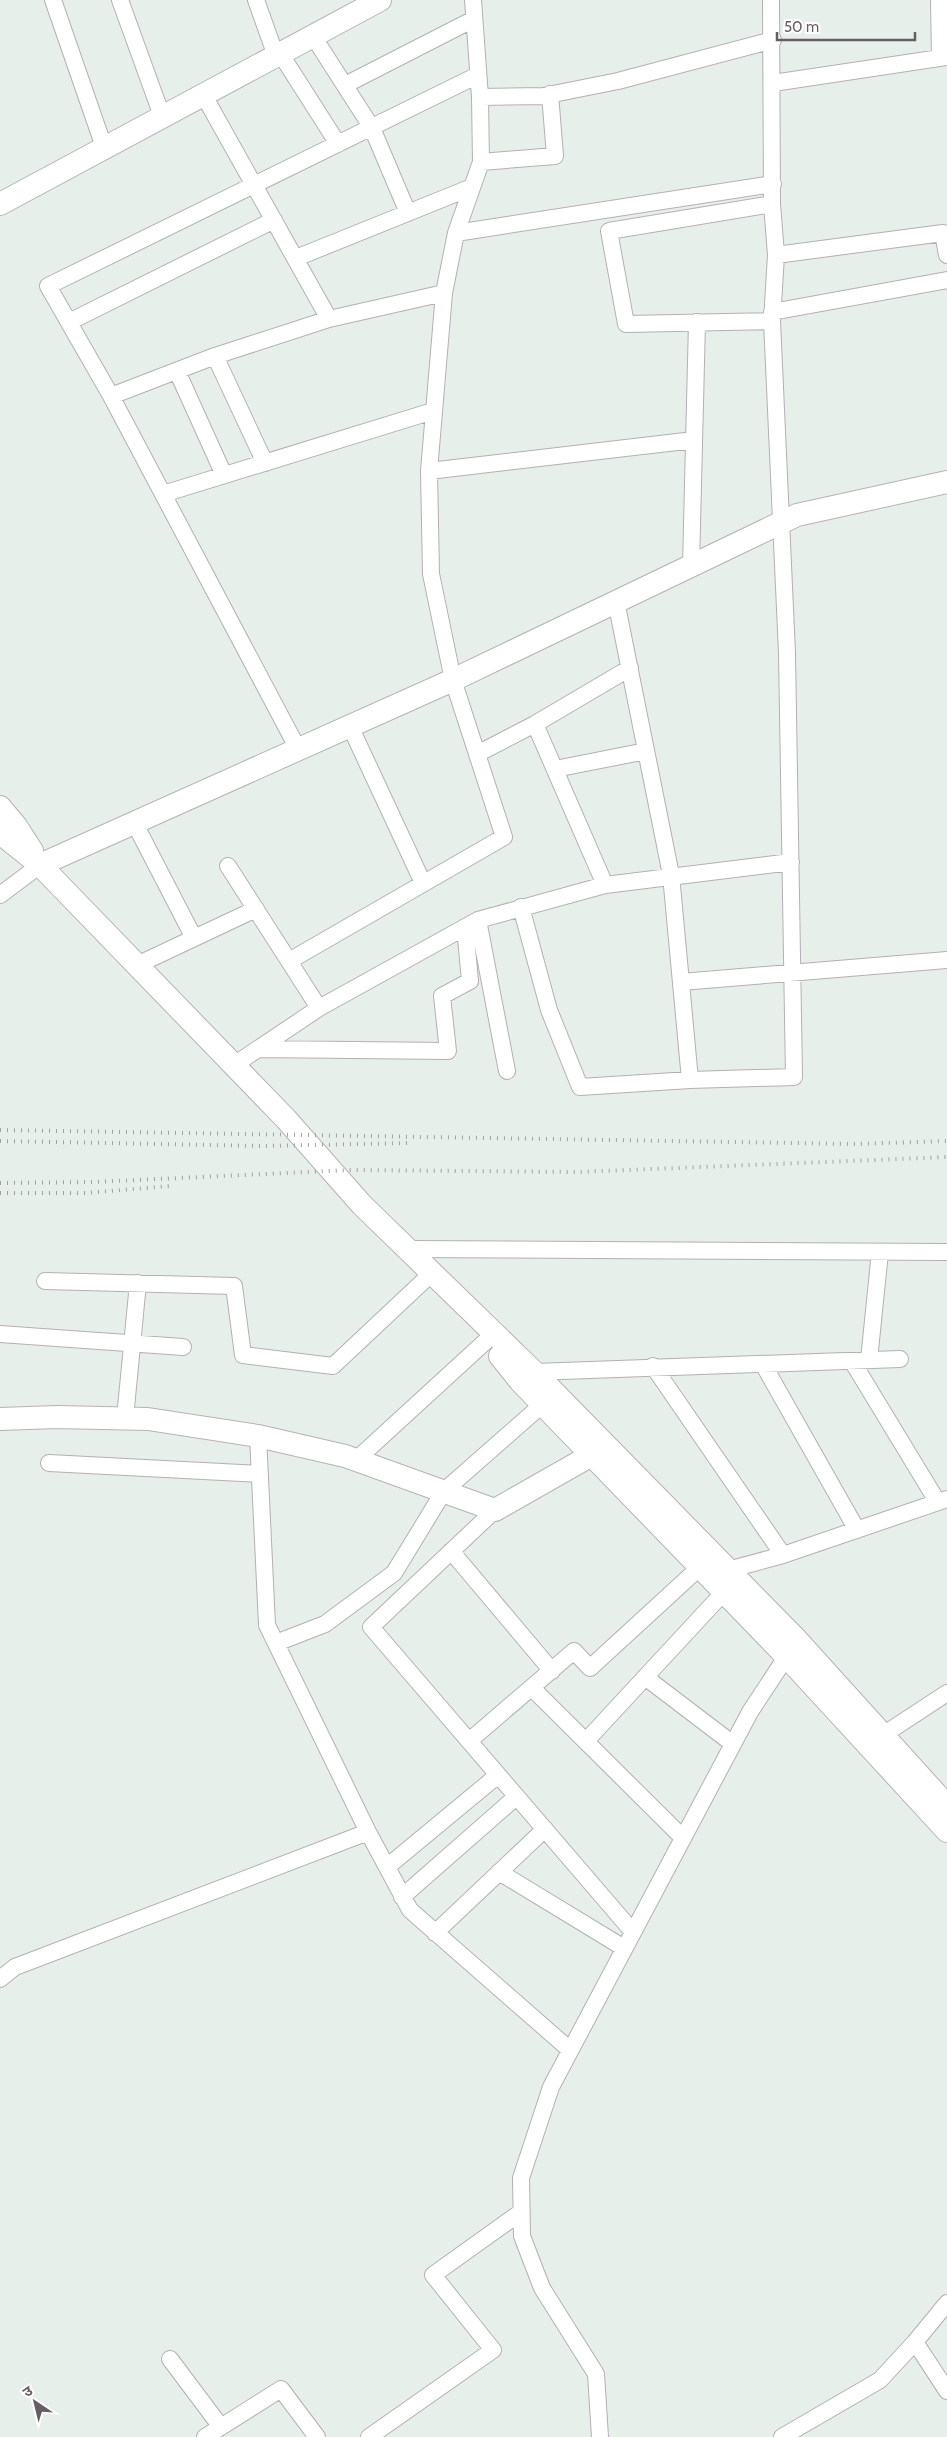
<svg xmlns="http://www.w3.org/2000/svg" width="947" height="2437" viewBox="0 0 947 2437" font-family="Cabin,'Noto Sans Devanagari',sans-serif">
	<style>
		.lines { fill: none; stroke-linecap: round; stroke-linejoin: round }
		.street-casing { stroke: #b5afb4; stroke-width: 18 }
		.secondary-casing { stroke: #b8b1b6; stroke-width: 24 }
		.street { stroke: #fff; stroke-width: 16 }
		.secondary { stroke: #fff; stroke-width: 22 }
		.rail { stroke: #a29fa1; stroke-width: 4; stroke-dasharray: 1 6; stroke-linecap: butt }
	</style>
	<rect width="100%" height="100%" fill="#e7efea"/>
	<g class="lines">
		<g class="street-casing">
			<path id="street" d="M 53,0 L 104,147
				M 120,0 L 162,116
				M 256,0 L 276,56
				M 939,0 L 940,58
				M 313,36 L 372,128 L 408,213
				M 280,53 L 338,144
				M 773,83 L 947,57
				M 345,85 L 474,19
				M 203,94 L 329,319
				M 480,97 L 543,96 L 618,81 L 773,40
				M 481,162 L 555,156 L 550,94
				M 456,233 L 773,184
				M 776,255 L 943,233 L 947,255
				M 296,258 L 472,187
				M 772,312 L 947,280
				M 772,321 L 626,324 L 609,231 L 772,204
				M 69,322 L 274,220
				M 215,356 L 265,463
				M 177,371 L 224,475
				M 111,396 L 215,356 L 329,319 L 444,293
				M 429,471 L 694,440
				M 163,494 L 433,411
				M 691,566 L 697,322
				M 616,601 L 671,875 L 690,1080
				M 535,724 L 605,885
				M 350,726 L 423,883
				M 298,749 L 111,396 L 48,286 L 478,75
				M 477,754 L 535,724 L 630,668
				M 555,769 L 646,751
				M 134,822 L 194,938
				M 228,866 L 319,1008
				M 0,895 L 40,865
				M 521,907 L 549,1010 L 580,1087 L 690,1080 L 794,1077 L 787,653 L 772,321 L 776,255 L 772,204 L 771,0
				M 478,920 L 507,1071
				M 289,961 L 504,837 L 453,680 L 431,574 L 429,471 L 444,293 L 456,233 L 481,162 L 480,97 L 473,0
				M 137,965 L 256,909
				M 681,982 L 947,960
				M 258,1049 L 448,1051 L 442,996 L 470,981 L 465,927
				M 234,1065 L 319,1008 L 478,920 L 605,885 L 791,862
				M 406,1249 L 947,1252
				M 45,1281 L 234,1286 L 243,1355 L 333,1366 L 431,1274
				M 0,1334 L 183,1347
				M 869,1360 L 880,1252
				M 852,1361 L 937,1501
				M 763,1364 L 857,1530
				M 653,1366 L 783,1555
				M 534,1372 L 900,1359
				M 125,1418 L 138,1283
				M 258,1436 L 267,1625 L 368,1832 L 410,1910 L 570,2050
				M 356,1460 L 487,1340
				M 49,1463 L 260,1474
				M 495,1510 L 371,1627 L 633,1932
				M 451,1551 L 552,1671
				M 728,1570 L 783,1555 L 947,1499
				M 276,1643 L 325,1624 L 394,1573 L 444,1491 L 543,1404
				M 645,1677 L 733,1744
				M 532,1688 L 683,1838
				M 469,1741 L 574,1651 L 590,1668 L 700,1567
				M 586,1741 L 724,1592
				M 874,1741 L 947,1693
				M 387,1867 L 498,1775
				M 499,1872 L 624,1948
				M 402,1897 L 516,1797
				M 435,1933 L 545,1829
				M 0,1979 L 15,1967 L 368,1832
				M 915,2342 L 947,2391
				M 170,2359 L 221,2427
				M 205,2437 L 281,2389 L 317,2437
				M 369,2437 L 493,2350 L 433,2275 L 521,2212
				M 600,2437 L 596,2374 L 542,2288 L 522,2236 L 521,2178 L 551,2087 L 750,1712 L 792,1648
				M 782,2437 L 880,2380 L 915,2342 L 947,2303"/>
		</g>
		<g class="secondary-casing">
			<path id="secondary" d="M 0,204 L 380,0
				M 0,807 L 16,826 L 32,851
				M 0,833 L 40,865 L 286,1119 L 362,1205 L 534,1372 L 797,1640 L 947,1806
				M 40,865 L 453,680 L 797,515 L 947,482
				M 500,1356 L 520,1381 L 786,1656 L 947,1831
				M 0,1419 L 57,1417 L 148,1419 L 258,1436 L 345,1456 L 495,1510 L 604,1448"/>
		</g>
		<use href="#street" class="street"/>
		<use href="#secondary" class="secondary"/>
		<path class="rail" d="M 0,1130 L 854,1144 L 947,1141
			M 0,1141 L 264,1146 L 410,1143
			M 0,1183 L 93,1182 L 351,1170 L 579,1172 L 947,1157
			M 0,1193 L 85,1193 L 170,1186"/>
	</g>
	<g transform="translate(35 2402) rotate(325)" stroke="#ffffff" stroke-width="4" paint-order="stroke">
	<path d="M0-4L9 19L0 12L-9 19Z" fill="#655e64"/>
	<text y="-8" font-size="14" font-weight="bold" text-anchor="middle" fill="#655e64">उ</text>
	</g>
	<path d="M777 32v8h138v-8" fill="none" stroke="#655e64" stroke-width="2.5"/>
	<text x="784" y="32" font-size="15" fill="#655e64" stroke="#ffffff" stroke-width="4" paint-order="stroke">50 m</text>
</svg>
